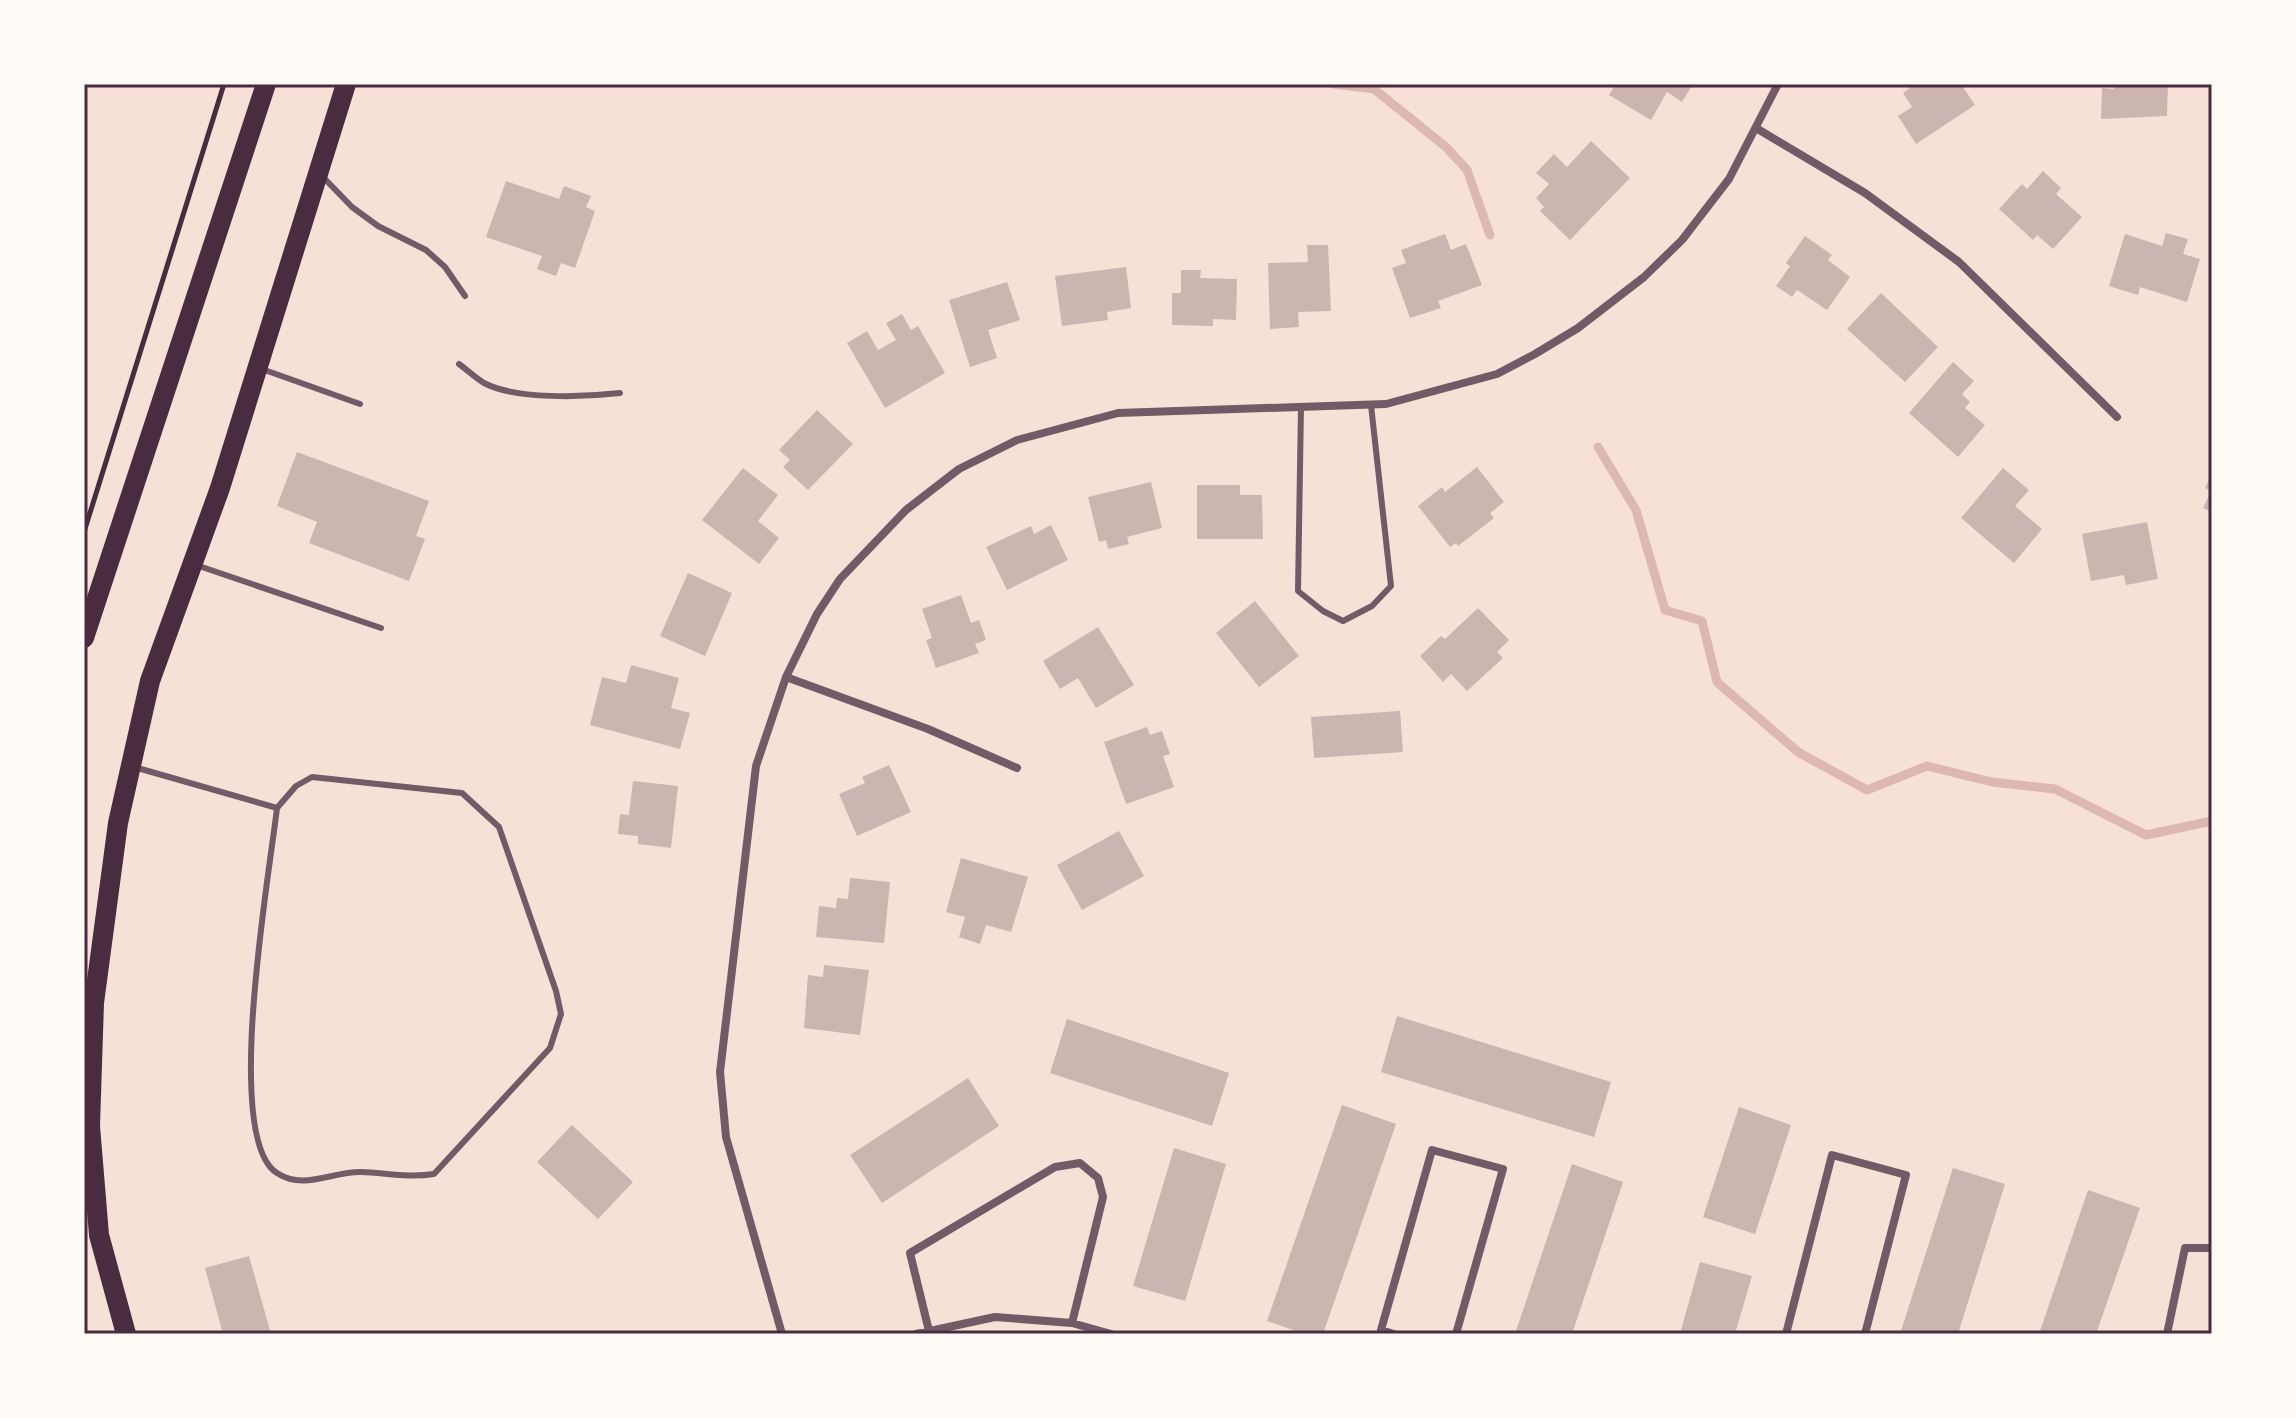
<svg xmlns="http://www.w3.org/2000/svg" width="2296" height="1418" viewBox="0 0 2296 1418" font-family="Quicksand,sans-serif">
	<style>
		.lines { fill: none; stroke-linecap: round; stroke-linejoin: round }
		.stream { stroke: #dcb8b0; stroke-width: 9 }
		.building { fill: #ccb4b1 }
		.path { stroke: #4a2c40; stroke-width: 5 }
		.service { stroke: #755966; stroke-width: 6 }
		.minor { stroke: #755966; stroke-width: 8 }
		.primary { stroke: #4a2c40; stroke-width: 20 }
		.neatline { fill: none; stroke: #4a2c40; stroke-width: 3 }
	</style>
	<rect width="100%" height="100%" fill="#f7e1d7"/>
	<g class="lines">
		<path class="stream" d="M 1334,84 L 1374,89 L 1446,147 L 1467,170 L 1490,235
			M 1598,447 L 1636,510 L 1665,610 L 1702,621 L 1717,682 L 1798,752 L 1867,790 L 1927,766 L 1992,782 L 2055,789 L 2146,835 L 2212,821"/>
	</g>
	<path class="building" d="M 1616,84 L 1693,84 L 1682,102 L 1667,92 L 1651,120 L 1609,95 Z
		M 1907,84 L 1961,84 L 1975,105 L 1916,144 L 1898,116 L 1912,107 L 1903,93 L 1910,88 Z
		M 2114,84 L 2168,84 L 2167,116 L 2101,119 L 2102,88 L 2114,89 Z
		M 1591,141 L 1630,178 L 1570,240 L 1540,211 L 1544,207 L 1536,198 L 1549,184 L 1536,173 L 1554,154 L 1567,167 Z
		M 2043,171 L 2061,188 L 2056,194 L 2082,217 L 2053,249 L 2037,235 L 2033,240 L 1999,209 L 2022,184 L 2027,189 Z
		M 506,181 L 559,199 L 564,186 L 591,196 L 586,207 L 595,211 L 575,268 L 561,263 L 556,276 L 537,269 L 542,256 L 486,237 Z
		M 2166,233 L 2188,239 L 2183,254 L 2200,259 L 2187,302 L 2140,287 L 2138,295 L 2109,286 L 2125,234 L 2162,246 Z
		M 1445,234 L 1451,250 L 1466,244 L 1482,285 L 1438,301 L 1441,308 L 1410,318 L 1392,268 L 1406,263 L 1401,250 Z
		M 1805,236 L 1832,255 L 1828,260 L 1850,277 L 1827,310 L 1797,290 L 1792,297 L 1776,286 L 1790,266 L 1786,263 Z
		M 1307,245 L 1328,245 L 1331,311 L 1298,312 L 1299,327 L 1270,329 L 1268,263 L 1308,262 Z
		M 1126,267 L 1131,308 L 1107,312 L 1108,320 L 1062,326 L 1055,276 Z
		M 1181,270 L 1201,270 L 1200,278 L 1237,279 L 1236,320 L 1213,319 L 1213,326 L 1172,325 L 1172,293 L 1181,293 Z
		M 1007,282 L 1020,320 L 988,330 L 997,358 L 970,367 L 949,300 Z
		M 1881,293 L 1938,347 L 1905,382 L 1847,329 Z
		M 902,314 L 911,330 L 918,326 L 945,373 L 885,408 L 847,343 L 867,331 L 878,350 L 896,340 L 886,323 Z
		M 1953,362 L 1974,381 L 1962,394 L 1970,402 L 1965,408 L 1985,425 L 1958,457 L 1909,413 Z
		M 817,410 L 853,444 L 808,490 L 783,467 L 790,460 L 779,450 Z
		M 297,452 L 429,501 L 416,536 L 425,539 L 409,581 L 309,543 L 317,522 L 277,506 Z
		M 1477,467 L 1504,502 L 1490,513 L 1494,518 L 1458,546 L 1456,543 L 1450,547 L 1418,506 L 1442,487 L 1445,492 Z
		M 743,468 L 778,495 L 758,521 L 779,538 L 759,564 L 702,520 Z
		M 2003,468 L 2029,490 L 2015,506 L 2042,529 L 2014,563 L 1961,518 Z
		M 2212,474 L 2212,512 L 2203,508 L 2211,491 L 2205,488 Z
		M 1151,482 L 1162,528 L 1127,537 L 1129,544 L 1108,549 L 1106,540 L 1099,542 L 1088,497 Z
		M 1197,485 L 1240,485 L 1240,495 L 1262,495 L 1263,539 L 1197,539 Z
		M 2147,522 L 2158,579 L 2126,585 L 2124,575 L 2091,581 L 2082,534 Z
		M 1051,525 L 1068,560 L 1007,590 L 986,547 L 1031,526 L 1034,534 Z
		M 688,573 L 732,593 L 705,656 L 660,636 Z
		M 961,595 L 971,623 L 979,620 L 986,640 L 975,644 L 979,653 L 936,668 L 926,640 L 932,638 L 922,609 Z
		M 1255,601 L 1299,656 L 1259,687 L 1216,633 Z
		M 1478,608 L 1509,640 L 1497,652 L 1503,658 L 1467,691 L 1451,674 L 1443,682 L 1420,656 L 1441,636 L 1445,639 Z
		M 1098,627 L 1134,685 L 1096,708 L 1078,678 L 1060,689 L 1043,661 Z
		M 631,665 L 679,678 L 671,708 L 690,713 L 680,749 L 590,725 L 602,677 L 626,683 Z
		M 1400,711 L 1403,752 L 1314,758 L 1311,717 Z
		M 1147,727 L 1150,735 L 1162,731 L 1170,754 L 1163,756 L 1174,787 L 1126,804 L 1104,742 Z
		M 889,765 L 911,812 L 857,836 L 839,794 L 865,783 L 862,777 Z
		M 633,781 L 678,786 L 671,848 L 638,844 L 638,836 L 618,834 L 620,814 L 629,815 Z
		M 1119,831 L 1144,876 L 1082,910 L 1057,865 Z
		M 961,858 L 1028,877 L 1011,932 L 986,925 L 980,944 L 959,937 L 965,917 L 946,912 Z
		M 850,878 L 890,882 L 884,943 L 816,937 L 819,906 L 836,908 L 837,898 L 848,899 Z
		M 824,965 L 869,970 L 860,1035 L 804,1028 L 808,975 L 823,977 Z
		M 1397,1016 L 1611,1082 L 1594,1137 L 1381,1072 Z
		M 1067,1019 L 1229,1073 L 1212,1126 L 1050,1073 Z
		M 968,1078 L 999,1126 L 882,1203 L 850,1155 Z
		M 1342,1105 L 1396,1124 L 1323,1334 L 1305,1334 L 1267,1321 Z
		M 1739,1107 L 1791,1125 L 1755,1234 L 1703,1217 Z
		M 572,1125 L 633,1182 L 598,1219 L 537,1162 Z
		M 1174,1148 L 1226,1164 L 1185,1301 L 1133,1286 Z
		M 1572,1164 L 1623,1182 L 1572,1334 L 1515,1334 Z
		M 1953,1168 L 2005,1184 L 1958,1334 L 1900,1334 Z
		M 2088,1190 L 2140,1208 L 2096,1334 L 2039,1334 Z
		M 249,1256 L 271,1334 L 223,1334 L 205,1268 Z
		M 1700,1262 L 1752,1276 L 1735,1334 L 1680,1334 Z"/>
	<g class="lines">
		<path class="path" d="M 84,532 L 224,84"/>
		<path class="service" d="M 323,177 L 352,207 L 378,226 L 426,250 L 445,267 L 465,296
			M 459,364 C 467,370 476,378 484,383 C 516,400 585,397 620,393
			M 259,368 L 360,404
			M 1301,407 L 1298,591 L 1323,611 L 1343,621 L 1372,606 L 1391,586 L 1371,405
			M 196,565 L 381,628
			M 134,767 L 277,808
			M 312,777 L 462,793 L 499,827 L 556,991 L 561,1014 L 550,1048 L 434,1174 C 408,1178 387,1173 361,1172 C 333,1171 304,1191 277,1173 C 222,1138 270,871 277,808 L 296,786 Z"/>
		<path class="minor" d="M 1756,128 L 1865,193 L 1959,262 L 2117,417
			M 786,677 L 928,729 L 1017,768
			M 929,1331 L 910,1253 L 1055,1167 L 1080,1163 L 1098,1178 L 1103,1197 L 1072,1323
			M 782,1334 L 726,1137 L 720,1072 L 756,766 L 786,677 L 817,614 L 840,579 L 906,510 L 959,469 L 1017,440 L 1118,413 L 1386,404 L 1497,374 L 1535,354 L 1578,328 L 1644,277 L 1682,240 L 1729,179 L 1778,84
			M 916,1334 L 995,1317 L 1072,1323 L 1111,1334
			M 1394,1334 L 1381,1330 L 1432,1150 L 1503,1169 L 1456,1334
			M 1786,1334 L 1832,1155 L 1906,1175 L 1865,1334
			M 2167,1334 L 2185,1248 L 2212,1248"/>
		<path class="primary" d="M 84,638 L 266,84
			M 126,1334 L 99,1235 L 90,1126 L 94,1003 L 118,823 L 150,681 L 220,488 L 346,84"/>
	</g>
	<rect width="2296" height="1418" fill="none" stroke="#fffaf5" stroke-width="172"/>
	<rect x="86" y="86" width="2124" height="1246" class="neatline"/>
</svg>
